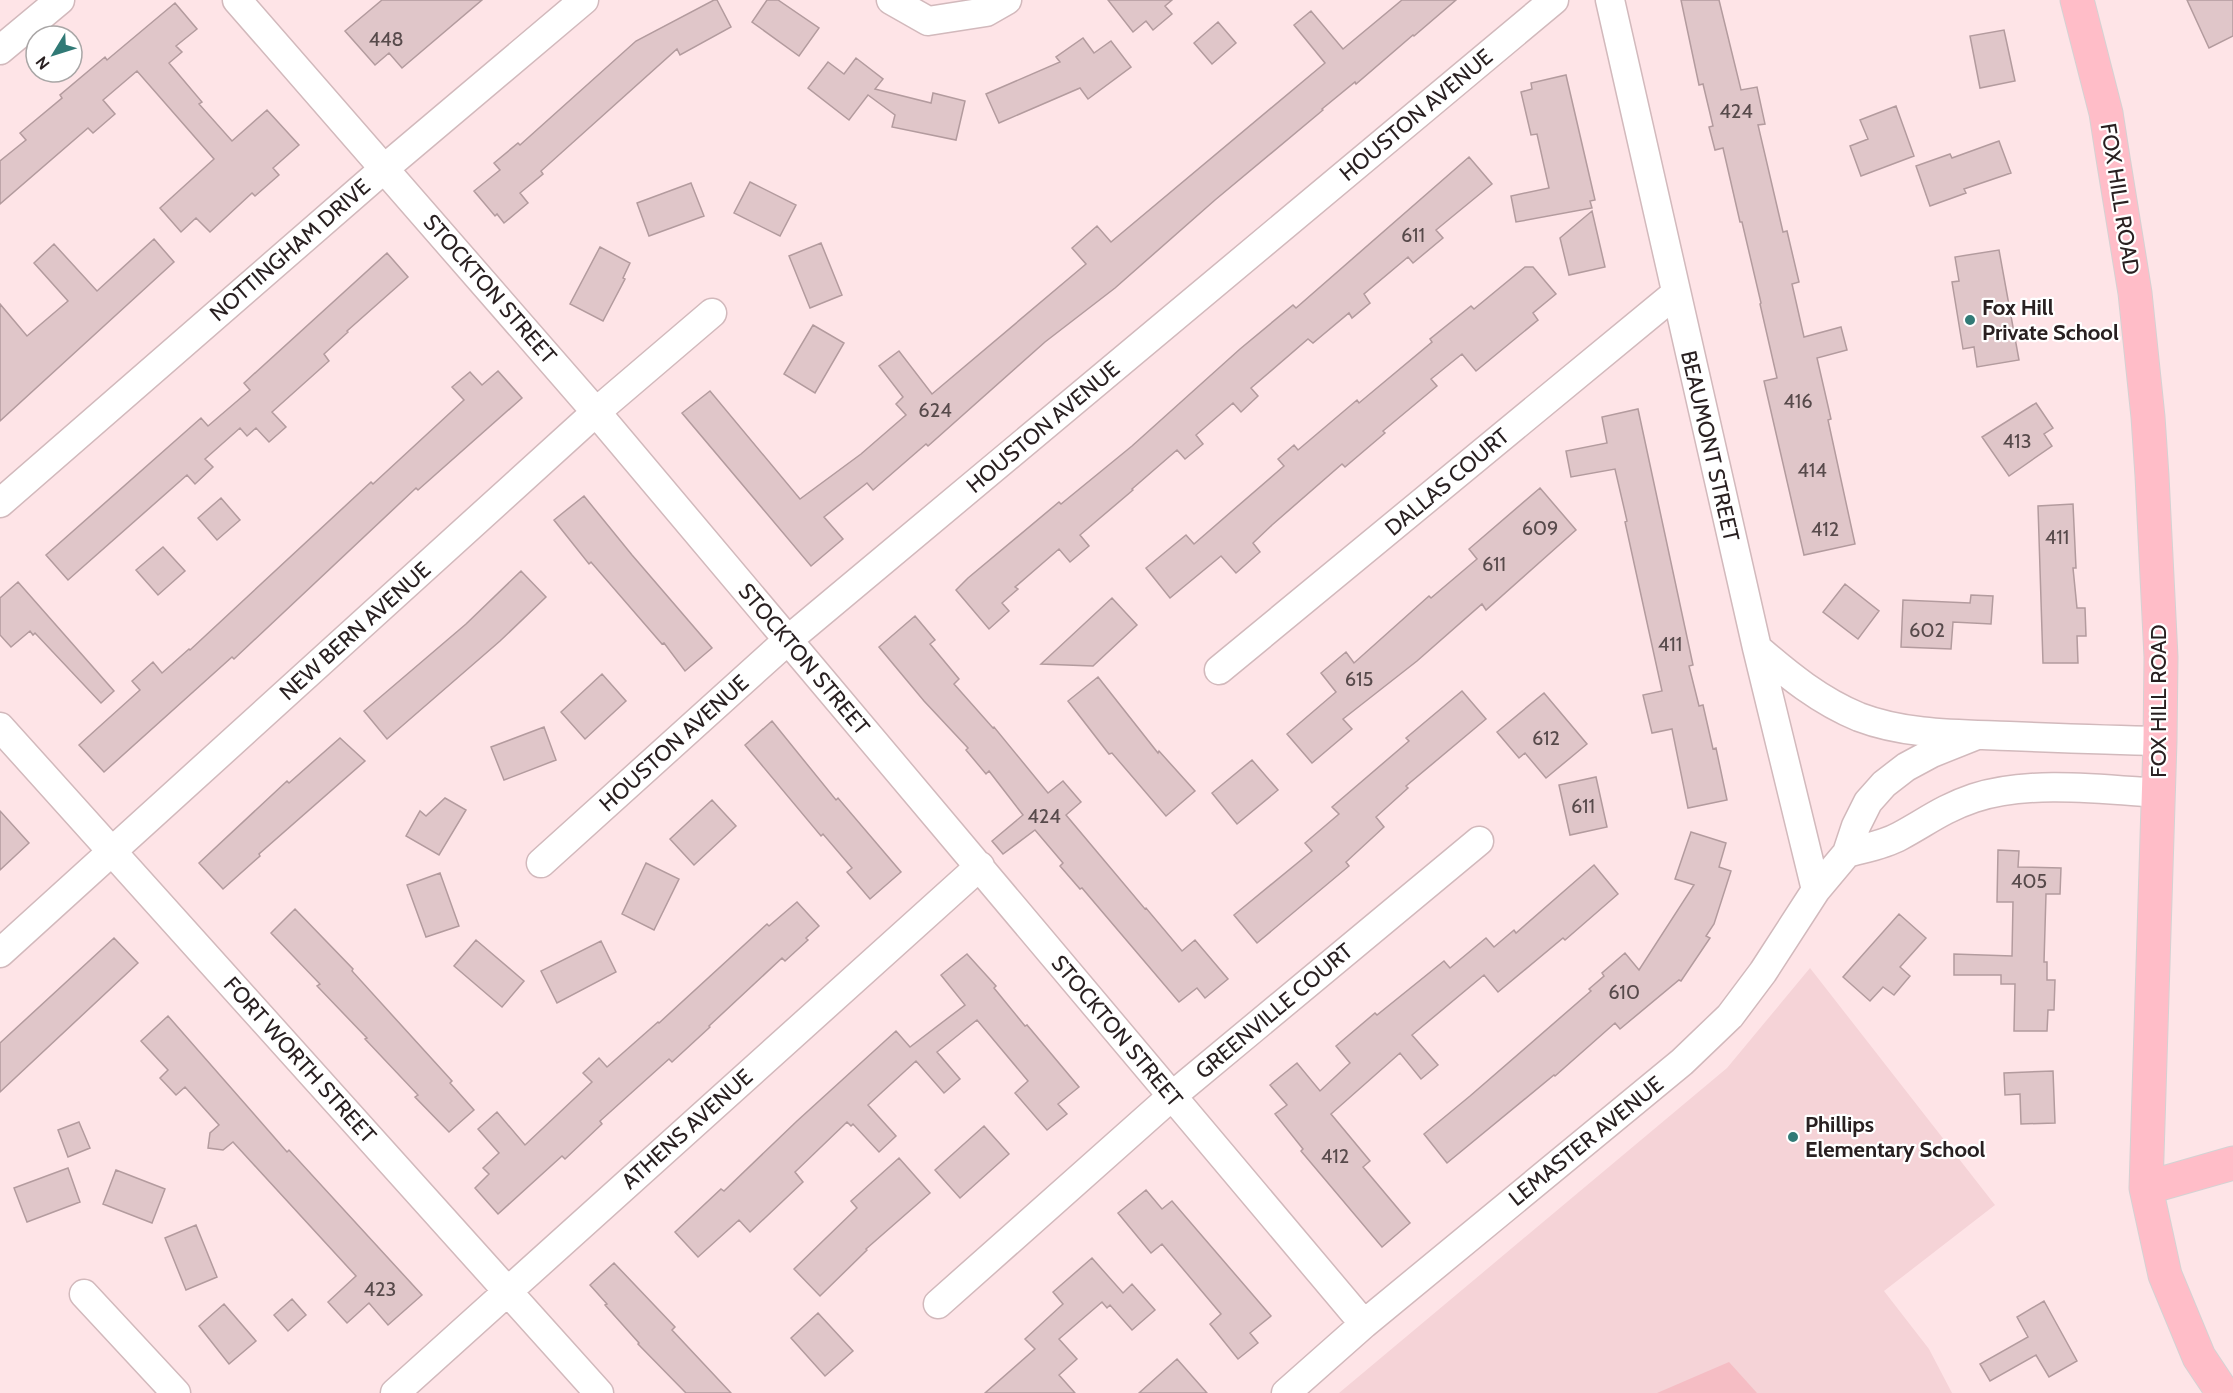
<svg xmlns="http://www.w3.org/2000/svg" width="2233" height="1393" viewBox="0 0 2233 1393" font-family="Cabin,sans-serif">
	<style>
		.built { fill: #f5d3d7 }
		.green { fill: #f5bdc4 }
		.building { fill: #e0c6c9; stroke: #b39b9e; stroke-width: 1.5 }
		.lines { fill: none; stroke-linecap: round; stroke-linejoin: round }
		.minor-casing { stroke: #d2b9bc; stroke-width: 31 }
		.major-casing { stroke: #d4d2d3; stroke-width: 35 }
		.minor { stroke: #fff; stroke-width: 28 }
		.major { stroke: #ffbdc8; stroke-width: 33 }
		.poi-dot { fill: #317a76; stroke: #fff; stroke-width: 2 }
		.labels { text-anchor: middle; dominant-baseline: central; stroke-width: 4.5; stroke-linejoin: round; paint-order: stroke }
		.number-label { font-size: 20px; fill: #574a4b }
		.street-label { font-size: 22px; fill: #292021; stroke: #fff }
		.poi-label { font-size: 22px; font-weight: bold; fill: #292021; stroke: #fff; text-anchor: start }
	</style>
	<rect width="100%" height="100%" fill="#fee4e7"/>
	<path class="built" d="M 1810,968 L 1995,1205 L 1884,1291 L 1929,1349 L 1952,1393 L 1339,1393 L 1727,1068 Z"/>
	<path class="green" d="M 1729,1362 L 1757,1393 L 1657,1393 Z"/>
	<path class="building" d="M 382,0 L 482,0 L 402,68 L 389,53 L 375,65 L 345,31 Z
		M 714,0 L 717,0 L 731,27 L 680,55 L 677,49 L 541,171 L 543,174 L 520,193 L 528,203 L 504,223 L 497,214 L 495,216 L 474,191 L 500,170 L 494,163 L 518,143 L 520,145 L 636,41 Z
		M 767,0 L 778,0 L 819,28 L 799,56 L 752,22 Z
		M 1108,0 L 1172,0 L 1165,6 L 1172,14 L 1153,30 L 1146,21 L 1133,32 Z
		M 1402,0 L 1456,0 L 1414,36 L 1413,35 L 1356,84 L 1355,82 L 1322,109 L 1323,110 L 1215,200 L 1115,288 L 1045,342 L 928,446 L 926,444 L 873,490 L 867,483 L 824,517 L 843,539 L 811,566 L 682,413 L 710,391 L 800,499 L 861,454 L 906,415 L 896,404 L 903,397 L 879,366 L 899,351 L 932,394 L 1086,264 L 1072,248 L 1097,226 L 1111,242 L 1325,63 L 1294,25 L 1311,11 L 1343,49 Z
		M 1681,0 L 1719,0 L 1741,90 L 1757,87 L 1765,124 L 1758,125 L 1783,232 L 1787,231 L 1799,282 L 1792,284 L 1804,337 L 1841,327 L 1847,350 L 1817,358 L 1831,419 L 1828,420 L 1855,544 L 1804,555 L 1764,381 L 1777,378 L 1760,304 L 1761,303 L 1742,222 L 1740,222 L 1723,148 L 1715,150 L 1709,127 L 1713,126 L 1703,84 L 1699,85 Z
		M 2187,0 L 2233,0 L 2233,36 L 2209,48 Z
		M 175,3 L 197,29 L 176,46 L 182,52 L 169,63 L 202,102 L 199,104 L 232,141 L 267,110 L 299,145 L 273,168 L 279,175 L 255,196 L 252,193 L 210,232 L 196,218 L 181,232 L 160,208 L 214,159 L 137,71 L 103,100 L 115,114 L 93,133 L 88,128 L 0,204 L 0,161 L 26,140 L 20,133 L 62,98 L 60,95 L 105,57 L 107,60 Z
		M 1218,22 L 1236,43 L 1212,64 L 1194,43 Z
		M 2004,30 L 2015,81 L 1980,88 L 1970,36 Z
		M 1083,38 L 1094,53 L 1111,41 L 1131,67 L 1088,99 L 1080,88 L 999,123 L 986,94 L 1060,62 L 1056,57 Z
		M 856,58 L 883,79 L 875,89 L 931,103 L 933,93 L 965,101 L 956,140 L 892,127 L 895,115 L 868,95 L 849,120 L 808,88 L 828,62 L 844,74 Z
		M 1566,75 L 1595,200 L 1590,201 L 1592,208 L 1516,222 L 1511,196 L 1549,188 L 1537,134 L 1531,135 L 1521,92 L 1532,89 L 1531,83 Z
		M 1896,106 L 1914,156 L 1861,176 L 1850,146 L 1868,139 L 1860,120 Z
		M 1999,141 L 2011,173 L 1964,189 L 1966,193 L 1930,206 L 1916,166 L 1950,154 L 1952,158 Z
		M 1469,157 L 1492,184 L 1436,230 L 1443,238 L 1413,263 L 1408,257 L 1364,294 L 1370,303 L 1352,318 L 1349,313 L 1313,343 L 1308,339 L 1251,388 L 1258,396 L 1241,412 L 1233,403 L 1196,435 L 1203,444 L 1185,459 L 1177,450 L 1132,489 L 1133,490 L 1080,535 L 1089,546 L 1070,562 L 1059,549 L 1015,587 L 1018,589 L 1002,603 L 1009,611 L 989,629 L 956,590 L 968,578 L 1059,502 L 1061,504 L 1132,446 L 1240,349 L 1293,305 L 1296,308 Z
		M 750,182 L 796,205 L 780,236 L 734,213 Z
		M 691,183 L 704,216 L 649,236 L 637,203 Z
		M 1592,211 L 1605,267 L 1569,275 L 1560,238 Z
		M 154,239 L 174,262 L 0,421 L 0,304 L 27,336 L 68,301 L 34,263 L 54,244 L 97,291 Z
		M 821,243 L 842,295 L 810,308 L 789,256 Z
		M 600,247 L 630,263 L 623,278 L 625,279 L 603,321 L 570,304 Z
		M 1999,250 L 2019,360 L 1977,367 L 1974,347 L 1963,349 L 1952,282 L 1959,281 L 1955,257 Z
		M 387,253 L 408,277 L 347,331 L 348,332 L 324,354 L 329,361 L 272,412 L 286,427 L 269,442 L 256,428 L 247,436 L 240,428 L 205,459 L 213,467 L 195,484 L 187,475 L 68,580 L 46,555 L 201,418 L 208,426 L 250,390 L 244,383 Z
		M 1525,267 L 1533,267 L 1556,294 L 1533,313 L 1538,320 L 1476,371 L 1462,354 L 1431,379 L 1437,386 L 1383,431 L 1385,433 L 1345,467 L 1342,464 L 1272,525 L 1253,543 L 1260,552 L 1236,573 L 1221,556 L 1170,598 L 1146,568 L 1186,535 L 1194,544 L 1284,466 L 1278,459 L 1294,445 L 1298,450 L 1357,400 L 1359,403 L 1432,342 L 1430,339 L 1471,306 L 1474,309 Z
		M 813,325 L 844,343 L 815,393 L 784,374 Z
		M 498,371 L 522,398 L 418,490 L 416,488 L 234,659 L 232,657 L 104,772 L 79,745 L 140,690 L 132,681 L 153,662 L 162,673 L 189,649 L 190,650 L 371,482 L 373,484 L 464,400 L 452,387 L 470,372 L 482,385 Z
		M 2036,403 L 2053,428 L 2044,434 L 2052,446 L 2009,476 L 1982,437 Z
		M 1638,409 L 1693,665 L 1689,666 L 1699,706 L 1703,705 L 1713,749 L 1716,748 L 1727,800 L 1688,808 L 1672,729 L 1652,733 L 1643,695 L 1662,691 L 1625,522 L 1627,521 L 1615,469 L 1571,477 L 1566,451 L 1607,443 L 1602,417 Z
		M 1540,488 L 1576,530 L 1486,610 L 1482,604 L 1417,661 L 1343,719 L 1352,729 L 1312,763 L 1287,734 L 1336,692 L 1321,673 L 1346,652 L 1354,663 L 1429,596 L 1431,598 L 1477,559 L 1469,549 Z
		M 584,496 L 632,555 L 712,648 L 685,671 L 664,643 L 662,644 L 591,562 L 589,564 L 554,520 Z
		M 221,498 L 240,520 L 217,540 L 198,518 Z
		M 2073,504 L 2076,568 L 2073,568 L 2077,608 L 2085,608 L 2086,636 L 2077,636 L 2078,663 L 2043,663 L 2038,506 Z
		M 163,547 L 185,571 L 158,595 L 136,570 Z
		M 521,571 L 546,597 L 500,641 L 387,739 L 364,711 L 466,624 Z
		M 18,582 L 114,691 L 101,703 L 35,633 L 33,635 L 30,631 L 11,647 L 0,635 L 0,598 Z
		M 1845,584 L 1879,611 L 1858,639 L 1823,612 Z
		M 1971,595 L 1993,596 L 1991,624 L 1953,622 L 1951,649 L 1901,647 L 1903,600 L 1970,603 Z
		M 1112,598 L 1137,625 L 1093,666 L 1041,664 Z
		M 915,616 L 935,640 L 930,644 L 959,679 L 954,684 L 993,728 L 994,727 L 1048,793 L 1063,781 L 1081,802 L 1066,815 L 1145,909 L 1146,908 L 1182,951 L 1195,940 L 1228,979 L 1205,998 L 1197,988 L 1179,1002 L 1082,888 L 1080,889 L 1060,866 L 1063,863 L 1035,830 L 1003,854 L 992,841 L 1023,815 L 989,771 L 986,774 L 966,750 L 968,748 L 924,701 L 879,647 Z
		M 602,674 L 626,701 L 585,739 L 561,712 Z
		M 1098,677 L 1158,753 L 1159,751 L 1195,791 L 1166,816 L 1112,753 L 1109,754 L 1068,701 Z
		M 1462,691 L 1486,719 L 1406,786 L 1408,788 L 1376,817 L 1384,827 L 1346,862 L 1349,866 L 1257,943 L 1234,915 L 1312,851 L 1305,843 L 1339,814 L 1332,807 L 1409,741 L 1406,738 Z
		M 1544,693 L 1587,744 L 1546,778 L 1525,753 L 1519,758 L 1497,732 Z
		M 772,721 L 836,800 L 838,798 L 901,872 L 870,899 L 847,872 L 852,868 L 823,834 L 821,836 L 745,745 Z
		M 544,727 L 556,760 L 504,780 L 491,747 Z
		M 340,738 L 365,761 L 259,854 L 260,856 L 223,889 L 199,863 L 287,781 L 289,783 Z
		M 1252,760 L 1278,790 L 1237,824 L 1212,793 Z
		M 1596,777 L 1607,827 L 1570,835 L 1559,785 Z
		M 445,798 L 466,810 L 439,855 L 406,836 L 420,811 L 426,816 Z
		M 712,800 L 736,826 L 694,865 L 670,839 Z
		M 0,811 L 29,843 L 0,870 Z
		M 1691,832 L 1726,843 L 1719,867 L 1731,871 L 1714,924 L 1706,936 L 1710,938 L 1681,981 L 1679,980 L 1620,1029 L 1615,1023 L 1555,1076 L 1554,1075 L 1447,1163 L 1424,1134 L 1470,1096 L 1591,991 L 1589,989 L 1604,976 L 1602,973 L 1625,953 L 1639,970 L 1694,885 L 1675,879 Z
		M 1998,850 L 2019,851 L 2018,867 L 2061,868 L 2060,894 L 2046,894 L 2044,962 L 2047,962 L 2047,980 L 2055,980 L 2054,1010 L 2048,1010 L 2047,1031 L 2014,1031 L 2015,984 L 2001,984 L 2001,975 L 1954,975 L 1954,954 L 2012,956 L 2013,902 L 1997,902 Z
		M 646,863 L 679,879 L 654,930 L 622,914 Z
		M 1594,865 L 1618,894 L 1565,940 L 1563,938 L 1498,992 L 1484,975 L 1412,1035 L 1438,1065 L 1421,1079 L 1400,1053 L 1331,1114 L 1370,1161 L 1363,1167 L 1410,1223 L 1382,1247 L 1301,1151 L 1303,1149 L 1275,1114 L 1287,1105 L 1270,1085 L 1297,1063 L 1320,1091 L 1350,1063 L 1336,1046 L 1375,1013 L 1377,1015 L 1444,961 L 1450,968 L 1486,938 L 1494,947 L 1514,930 L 1516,933 Z
		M 440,873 L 459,926 L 426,937 L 407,885 Z
		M 797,902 L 819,926 L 806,938 L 808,940 L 785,961 L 782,958 L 709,1026 L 710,1027 L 672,1062 L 669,1059 L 600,1121 L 602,1124 L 565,1159 L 562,1156 L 498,1214 L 475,1188 L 489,1174 L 483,1168 L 499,1153 L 478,1129 L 497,1112 L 525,1145 L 592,1082 L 583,1073 L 599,1058 L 607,1067 L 658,1022 L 659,1023 L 767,924 L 769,926 Z
		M 295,909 L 353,969 L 352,971 L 452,1081 L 450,1083 L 474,1110 L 449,1132 L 415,1097 L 418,1095 L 365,1039 L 367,1038 L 317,986 L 320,984 L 271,933 Z
		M 1899,914 L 1926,938 L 1900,967 L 1910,976 L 1894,995 L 1883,987 L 1870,1001 L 1843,977 Z
		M 114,938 L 138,963 L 0,1092 L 0,1043 Z
		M 476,940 L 524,981 L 502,1007 L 454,966 Z
		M 601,941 L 616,972 L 557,1003 L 541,971 Z
		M 967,954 L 996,986 L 994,988 L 1025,1026 L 1027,1025 L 1079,1087 L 1058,1104 L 1067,1114 L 1047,1130 L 1015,1093 L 1028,1081 L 977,1020 L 937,1052 L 960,1079 L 944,1093 L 916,1061 L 868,1105 L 896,1136 L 879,1152 L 853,1124 L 851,1126 L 847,1122 L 795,1172 L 803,1182 L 750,1232 L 739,1220 L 698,1257 L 675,1232 L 721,1189 L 724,1191 L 797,1121 L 896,1031 L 910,1047 L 965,1005 L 941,975 Z
		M 168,1016 L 274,1137 L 287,1152 L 289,1150 L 422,1295 L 388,1325 L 369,1303 L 347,1323 L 328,1302 L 356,1276 L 233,1142 L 223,1150 L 208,1148 L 210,1133 L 219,1125 L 185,1087 L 176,1095 L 160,1078 L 168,1070 L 141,1041 Z
		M 2053,1071 L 2055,1123 L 2021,1124 L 2020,1094 L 2005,1095 L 2004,1073 Z
		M 79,1122 L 90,1148 L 68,1157 L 58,1130 Z
		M 984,1126 L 1009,1154 L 960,1198 L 935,1170 Z
		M 899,1158 L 930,1193 L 866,1249 L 867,1250 L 820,1296 L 794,1269 L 857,1208 L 851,1201 Z
		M 68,1168 L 80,1202 L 27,1222 L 14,1188 Z
		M 116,1170 L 165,1189 L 152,1223 L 103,1204 Z
		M 1146,1190 L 1162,1209 L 1172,1201 L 1271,1316 L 1250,1333 L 1258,1343 L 1238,1359 L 1210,1324 L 1221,1314 L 1162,1244 L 1151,1253 L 1118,1213 Z
		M 196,1225 L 217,1277 L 186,1290 L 165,1238 Z
		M 1092,1258 L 1123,1293 L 1132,1284 L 1155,1310 L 1132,1330 L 1110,1305 L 1107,1308 L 1102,1302 L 1059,1339 L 1077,1359 L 1059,1375 L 1075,1393 L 985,1393 L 1035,1349 L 1025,1339 L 1063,1304 L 1053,1292 Z
		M 614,1263 L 675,1327 L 672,1330 L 731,1393 L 686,1393 L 638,1344 L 639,1343 L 605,1305 L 607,1304 L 590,1285 Z
		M 292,1299 L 306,1315 L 288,1331 L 274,1315 Z
		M 2044,1301 L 2077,1361 L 2049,1377 L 2036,1355 L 1990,1381 L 1980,1364 L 2028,1337 L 2017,1317 Z
		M 224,1304 L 256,1341 L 229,1364 L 199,1326 Z
		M 818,1313 L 853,1351 L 825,1376 L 791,1338 Z
		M 1177,1359 L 1207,1393 L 1139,1393 Z"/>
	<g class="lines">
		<g class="minor-casing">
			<path id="minor" d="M 237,0 L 596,412 L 1364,1324
				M 891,0 L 928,21 L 986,12 L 1007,0
				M 1610,0 L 1757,648 L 1816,890
				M 0,50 L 60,0
				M 0,503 L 385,168 L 584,0
				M 1757,648 C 1788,675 1820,701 1859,717 C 1906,735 1959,734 2009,736 C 2059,738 2110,740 2160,741
				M 1219,670 L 1675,294
				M 0,727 L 599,1393
				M 1847,853 C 1865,848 1884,845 1900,836 C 1926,822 1944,808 1974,798 C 2029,780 2101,789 2158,793
				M 541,863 L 788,640 L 1554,0
				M 0,953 L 596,412 L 712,313
				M 84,1294 L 176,1393
				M 938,1304 L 1172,1096 L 1479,841
				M 395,1393 L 980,866
				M 1286,1393 L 1364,1324 L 1682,1062 L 1730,1016 L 1763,972 L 1816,890 L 1847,853 L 1856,826 L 1868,802 L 1884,784 L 1906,767 L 1932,753 L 1977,735"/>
		</g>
		<g class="major-casing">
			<path id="major" d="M 2077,0 L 2106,113 L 2113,158 L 2135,293 L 2148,417 L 2152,476 L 2161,657 L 2160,741 L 2146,1188 L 2165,1275 L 2199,1357 L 2223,1393
				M 2146,1188 L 2233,1163"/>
		</g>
		<use href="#minor" class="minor"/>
		<use href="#major" class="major"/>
	</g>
	<g class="poi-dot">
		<circle cx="1970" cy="320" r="6"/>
		<circle cx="1793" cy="1137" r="6"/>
	</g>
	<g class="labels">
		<g class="number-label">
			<text x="386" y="39">448</text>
			<text x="1736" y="111">424</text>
			<text x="1413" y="235">611</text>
			<text x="1798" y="401">416</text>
			<text x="935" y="410">624</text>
			<text x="2017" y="441">413</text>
			<text x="1812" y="470">414</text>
			<text x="1540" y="528">609</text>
			<text x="1825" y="529">412</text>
			<text x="2057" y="537">411</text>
			<text x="1494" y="564">611</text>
			<text x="1927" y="630">602</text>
			<text x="1670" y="644">411</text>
			<text x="1359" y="679">615</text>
			<text x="1546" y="738">612</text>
			<text x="1583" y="806">611</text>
			<text x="1044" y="816">424</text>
			<text x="2029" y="881">405</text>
			<text x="1624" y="992">610</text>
			<text x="1335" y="1156">412</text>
			<text x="380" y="1289">423</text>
		</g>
		<g class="street-label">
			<text transform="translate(1416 115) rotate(-40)">HOUSTON AVENUE</text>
			<text transform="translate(2120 199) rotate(81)">FOX HILL ROAD</text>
			<text transform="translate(290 250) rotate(-41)">NOTTINGHAM DRIVE</text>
			<text transform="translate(490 289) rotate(49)">STOCKTON STREET</text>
			<text transform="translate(1043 427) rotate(-40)">HOUSTON AVENUE</text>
			<text transform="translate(1710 446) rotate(77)">BEAUMONT STREET</text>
			<text transform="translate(1447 482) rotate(-40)">DALLAS COURT</text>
			<text transform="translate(355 631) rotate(-42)">NEW BERN AVENUE</text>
			<text transform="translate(804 659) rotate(50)">STOCKTON STREET</text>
			<text transform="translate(2158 701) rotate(-90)">FOX HILL ROAD</text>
			<text transform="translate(674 743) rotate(-42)">HOUSTON AVENUE</text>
			<text transform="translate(1274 1011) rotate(-40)">GREENVILLE COURT</text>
			<text transform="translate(1117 1031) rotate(50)">STOCKTON STREET</text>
			<text transform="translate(300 1060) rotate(48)">FORT WORTH STREET</text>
			<text transform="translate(687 1129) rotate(-42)">ATHENS AVENUE</text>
			<text transform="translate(1586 1141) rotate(-39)">LEMASTER AVENUE</text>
		</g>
		<g class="poi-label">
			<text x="1982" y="307">Fox Hill<tspan x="1982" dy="25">Private School</tspan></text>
			<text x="1805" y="1124">Phillips<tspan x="1805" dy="25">Elementary School</tspan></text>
		</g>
	</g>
	<g transform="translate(54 54) rotate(232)"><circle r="28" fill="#ffffff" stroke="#a9a6a6" stroke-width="1.5"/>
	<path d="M0-4.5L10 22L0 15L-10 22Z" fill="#317a76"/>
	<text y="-9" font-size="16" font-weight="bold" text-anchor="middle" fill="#292021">N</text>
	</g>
</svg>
